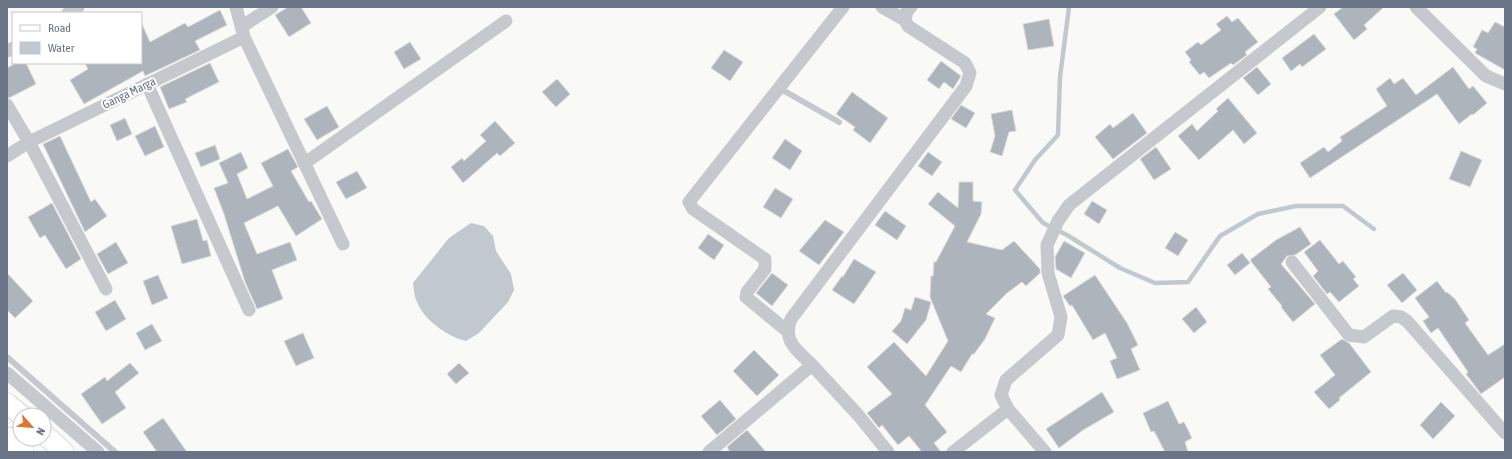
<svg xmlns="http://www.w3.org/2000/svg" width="1512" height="459" viewBox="0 0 1512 459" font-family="'Asap Condensed',sans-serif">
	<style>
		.water { fill: #c1c8ce }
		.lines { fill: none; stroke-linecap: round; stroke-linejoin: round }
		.stream { stroke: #c1c8ce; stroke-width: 4.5 }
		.building { fill: #aeb4bb; stroke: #dbdbd9 }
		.primary-casing { stroke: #b8bbc0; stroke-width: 21 }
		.lane { stroke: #c5c8cc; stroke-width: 6 }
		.street { stroke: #c5c8cc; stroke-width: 13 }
		.primary { stroke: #fff; stroke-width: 20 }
		.labels { text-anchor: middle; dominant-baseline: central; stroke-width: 4; stroke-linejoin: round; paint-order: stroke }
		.street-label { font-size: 12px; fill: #697587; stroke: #fff }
	</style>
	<rect width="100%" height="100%" fill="#f9f9f7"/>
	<path class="water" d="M 471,223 L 484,226 L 493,236 L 496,251 L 511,274 L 514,290 L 508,302 L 479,333 L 466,341 C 448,337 424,320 417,302 C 414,296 414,289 413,283 L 449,238 Z"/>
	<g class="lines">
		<path class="stream" d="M 1069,7 L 1060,77 L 1058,135 L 1035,160 L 1015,190 L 1043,223 L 1067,235 L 1120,268 L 1155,283 L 1188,282 L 1220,236 L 1258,214 L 1296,206 L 1343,206 L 1374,229"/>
	</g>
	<path class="building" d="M 288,7 L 301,7 L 311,23 L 289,37 L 275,15 Z
		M 1343,7 L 1384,7 L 1364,25 L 1367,29 L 1354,40 L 1334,14 Z
		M 220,10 L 227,25 L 195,41 L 200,50 L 145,76 L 143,71 L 84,104 L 70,80 L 88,69 L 85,63 L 141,63 L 141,22 L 150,42 L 185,23 L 188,27 Z
		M 1227,16 L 1232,22 L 1238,18 L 1258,42 L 1245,52 L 1247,55 L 1233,65 L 1231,63 L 1209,78 L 1204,72 L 1200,75 L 1189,62 L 1191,60 L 1185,52 L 1198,42 L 1201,45 L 1221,30 L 1216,24 Z
		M 1049,19 L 1054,46 L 1028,50 L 1023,24 Z
		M 1495,22 L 1505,27 L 1505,70 L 1475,53 L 1477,49 L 1473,47 L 1482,30 L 1488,33 Z
		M 1314,34 L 1326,49 L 1302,67 L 1300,64 L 1291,71 L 1282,58 Z
		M 410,42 L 421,59 L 404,69 L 394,52 Z
		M 724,50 L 743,62 L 730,81 L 711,68 Z
		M 941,61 L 961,76 L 953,89 L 944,82 L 939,89 L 927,80 Z
		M 16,63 L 26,63 L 36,84 L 9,98 L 7,97 L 7,68 Z
		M 210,63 L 219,82 L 185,99 L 187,102 L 169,109 L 160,87 Z
		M 1257,67 L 1271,84 L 1258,95 L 1243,78 Z
		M 1453,67 L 1469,89 L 1473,86 L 1487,103 L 1473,115 L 1472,114 L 1459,124 L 1437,94 L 1310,178 L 1300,163 L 1324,147 L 1328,152 L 1342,141 L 1340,137 L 1387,106 L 1376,89 L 1390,78 L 1394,84 L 1403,78 L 1416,95 Z
		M 557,79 L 570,94 L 556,107 L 542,92 Z
		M 852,92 L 888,118 L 870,143 L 853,130 L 855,127 L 836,114 Z
		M 1228,98 L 1257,133 L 1244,144 L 1233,130 L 1199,160 L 1178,136 L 1192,124 L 1197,131 L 1218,111 L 1216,109 Z
		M 961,105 L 975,113 L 966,128 L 951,119 Z
		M 327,106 L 339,127 L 317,140 L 304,119 Z
		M 1012,110 L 1016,131 L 1009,132 L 1002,156 L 990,152 L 995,136 L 991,114 Z
		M 1133,113 L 1147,133 L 1113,159 L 1095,137 L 1110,124 L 1113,128 Z
		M 125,118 L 132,134 L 117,141 L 110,125 Z
		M 495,121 L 515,143 L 500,156 L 497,153 L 463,183 L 451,167 L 462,158 L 464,161 L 486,141 L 480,135 Z
		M 155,126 L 164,147 L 145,156 L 135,136 Z
		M 60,136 L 91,202 L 95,199 L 107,216 L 85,232 L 43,144 Z
		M 785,139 L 802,151 L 790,170 L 772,158 Z
		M 215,145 L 220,159 L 201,167 L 195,153 Z
		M 1156,147 L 1171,169 L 1154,180 L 1140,159 Z
		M 288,149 L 298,167 L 291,171 L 309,202 L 311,201 L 322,219 L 296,236 L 278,206 L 244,223 L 257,254 L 290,242 L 297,260 L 272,270 L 283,299 L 257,309 L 245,282 L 224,214 L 214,188 L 228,183 L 219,163 L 241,152 L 248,168 L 237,174 L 247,199 L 273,186 L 261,163 Z
		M 1461,151 L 1482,160 L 1470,187 L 1449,179 Z
		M 928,152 L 942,162 L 932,176 L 918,166 Z
		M 357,171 L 367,188 L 346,199 L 336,182 Z
		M 959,182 L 973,182 L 973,201 L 982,202 L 981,214 L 967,242 L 1002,250 L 1014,241 L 1040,269 L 1040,273 L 1026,286 L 1022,282 L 1007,293 L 986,314 L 995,318 L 985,339 L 974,354 L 972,354 L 961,372 L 951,366 L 925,405 L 947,432 L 934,443 L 941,452 L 922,452 L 909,436 L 898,445 L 882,425 L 879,428 L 867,413 L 892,394 L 867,367 L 894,342 L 926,376 L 948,341 L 930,297 L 931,276 L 933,276 L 934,262 L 936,262 L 955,226 L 928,204 L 938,192 L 958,208 Z
		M 775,188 L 793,199 L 781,218 L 763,207 Z
		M 1092,201 L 1107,210 L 1099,224 L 1084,214 Z
		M 52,203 L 81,259 L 66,269 L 45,235 L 40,238 L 28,217 Z
		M 885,211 L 906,226 L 897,240 L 875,225 Z
		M 197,219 L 203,241 L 207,240 L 211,256 L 182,264 L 171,226 Z
		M 825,220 L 844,232 L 819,265 L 799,251 Z
		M 1300,227 L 1311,244 L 1295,255 L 1287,256 L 1281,264 L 1315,304 L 1293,322 L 1281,307 L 1282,306 L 1268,289 L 1271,287 L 1250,260 L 1276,240 Z
		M 1175,232 L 1188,240 L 1178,256 L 1165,248 Z
		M 708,234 L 724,245 L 714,260 L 698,248 Z
		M 1320,240 L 1339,264 L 1343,261 L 1356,277 L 1353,279 L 1359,286 L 1339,302 L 1330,292 L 1327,294 L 1313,276 L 1318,271 L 1304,252 Z
		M 1064,241 L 1085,253 L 1071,278 L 1056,269 L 1055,257 Z
		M 116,242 L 128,263 L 108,274 L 97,254 Z
		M 1242,253 L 1250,263 L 1235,275 L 1227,265 Z
		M 854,259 L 876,272 L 854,304 L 832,290 L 842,276 L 843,277 Z
		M 7,273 L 33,301 L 15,318 L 7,310 Z
		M 772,273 L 788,285 L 772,306 L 756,293 Z
		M 1403,273 L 1417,290 L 1402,303 L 1387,285 Z
		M 158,275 L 168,298 L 152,305 L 143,281 Z
		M 1095,275 L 1127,323 L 1138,345 L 1131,349 L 1140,370 L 1117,379 L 1110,361 L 1117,358 L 1105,333 L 1093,340 L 1072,305 L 1070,306 L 1063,296 Z
		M 1437,281 L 1446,293 L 1447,292 L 1455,299 L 1469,320 L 1465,323 L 1488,355 L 1505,344 L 1505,377 L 1481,394 L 1466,374 L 1468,372 L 1438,328 L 1431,333 L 1423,321 L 1429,317 L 1415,298 Z
		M 915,297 L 931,302 L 926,320 L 907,344 L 892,331 L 901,321 L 905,308 L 911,310 Z
		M 115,300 L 126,319 L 106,331 L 95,312 Z
		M 1196,307 L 1207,322 L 1194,333 L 1182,319 Z
		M 152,324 L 162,341 L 145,350 L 136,333 Z
		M 303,333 L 314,358 L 296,366 L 284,341 Z
		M 1342,339 L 1349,343 L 1371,372 L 1339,398 L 1340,400 L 1329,409 L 1314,392 L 1335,375 L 1320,355 Z
		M 754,350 L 779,375 L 757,396 L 733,371 Z
		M 130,363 L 139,373 L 115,392 L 126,408 L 102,424 L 81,394 L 105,377 L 107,381 Z
		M 459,363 L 469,373 L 456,384 L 447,374 Z
		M 1102,392 L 1114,412 L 1083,430 L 1059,448 L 1046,429 Z
		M 720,400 L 736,419 L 717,435 L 701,416 Z
		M 1168,401 L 1179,424 L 1184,422 L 1192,438 L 1185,442 L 1188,452 L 1165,452 L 1154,431 L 1151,432 L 1143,413 Z
		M 1441,402 L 1455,416 L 1433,439 L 1420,425 Z
		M 163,418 L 187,452 L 157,452 L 143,432 Z
		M 747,430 L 766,452 L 730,452 L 727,447 Z"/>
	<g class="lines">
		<g class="primary-casing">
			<path id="primary" d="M 7,403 L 21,415
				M 44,434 L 64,452
				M 7,437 L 24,452"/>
		</g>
		<path class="lane" d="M 779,88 L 839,122
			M 7,357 L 115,452"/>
		<path class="street" d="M 236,7 L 244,37 L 343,244
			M 882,7 L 905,20
			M 1416,7 L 1486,76 L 1505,84
			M 68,13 L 78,7
			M 241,27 L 272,7
			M 7,51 L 13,48
			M 147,84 L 249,310
			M 7,105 L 29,142 L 106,289
			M 7,156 L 29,142 L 244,37
			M 305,163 L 506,21
			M 1292,262 L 1349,335 L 1364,337 L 1393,316 L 1401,317 L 1407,321 L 1505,433
			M 786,330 L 746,297 L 747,292 L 765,269 L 765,259 L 693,209 L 689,202 L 843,7
			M 812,365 C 797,350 782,341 791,319 L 966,86 L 970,73 L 965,63 L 908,26 L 905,20 L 907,11 L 911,7
			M 7,373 L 98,452
			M 709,452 L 812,365 L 859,416 L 888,452
			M 953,452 L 1008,409
			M 1045,452 L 1008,409 L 1001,395 L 1006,380 L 1058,335 L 1061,317 L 1048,273 L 1047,245 L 1058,221 L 1069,205 L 1320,7"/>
		<use href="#primary" class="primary"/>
	</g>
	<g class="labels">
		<g class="street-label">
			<text transform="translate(129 93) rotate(-26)">Ganga Marga</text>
		</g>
	</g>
	<rect width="1512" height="459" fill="none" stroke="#697587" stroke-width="16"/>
	<rect x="12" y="12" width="130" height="52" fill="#ffffff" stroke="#c3c8cf"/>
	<rect x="20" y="25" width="20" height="6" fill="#ffffff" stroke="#c3c8cf"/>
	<text x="48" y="32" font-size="12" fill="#697587">Road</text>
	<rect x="20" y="42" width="20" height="12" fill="#c1c8ce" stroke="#c3c8cf"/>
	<text x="48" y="52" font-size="12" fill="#697587">Water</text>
	<g transform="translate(32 427) rotate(117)"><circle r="19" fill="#ffffff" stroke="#c3c8cf"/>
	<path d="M0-3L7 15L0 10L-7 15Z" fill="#de7631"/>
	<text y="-6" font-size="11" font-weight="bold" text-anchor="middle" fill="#697587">N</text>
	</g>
</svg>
